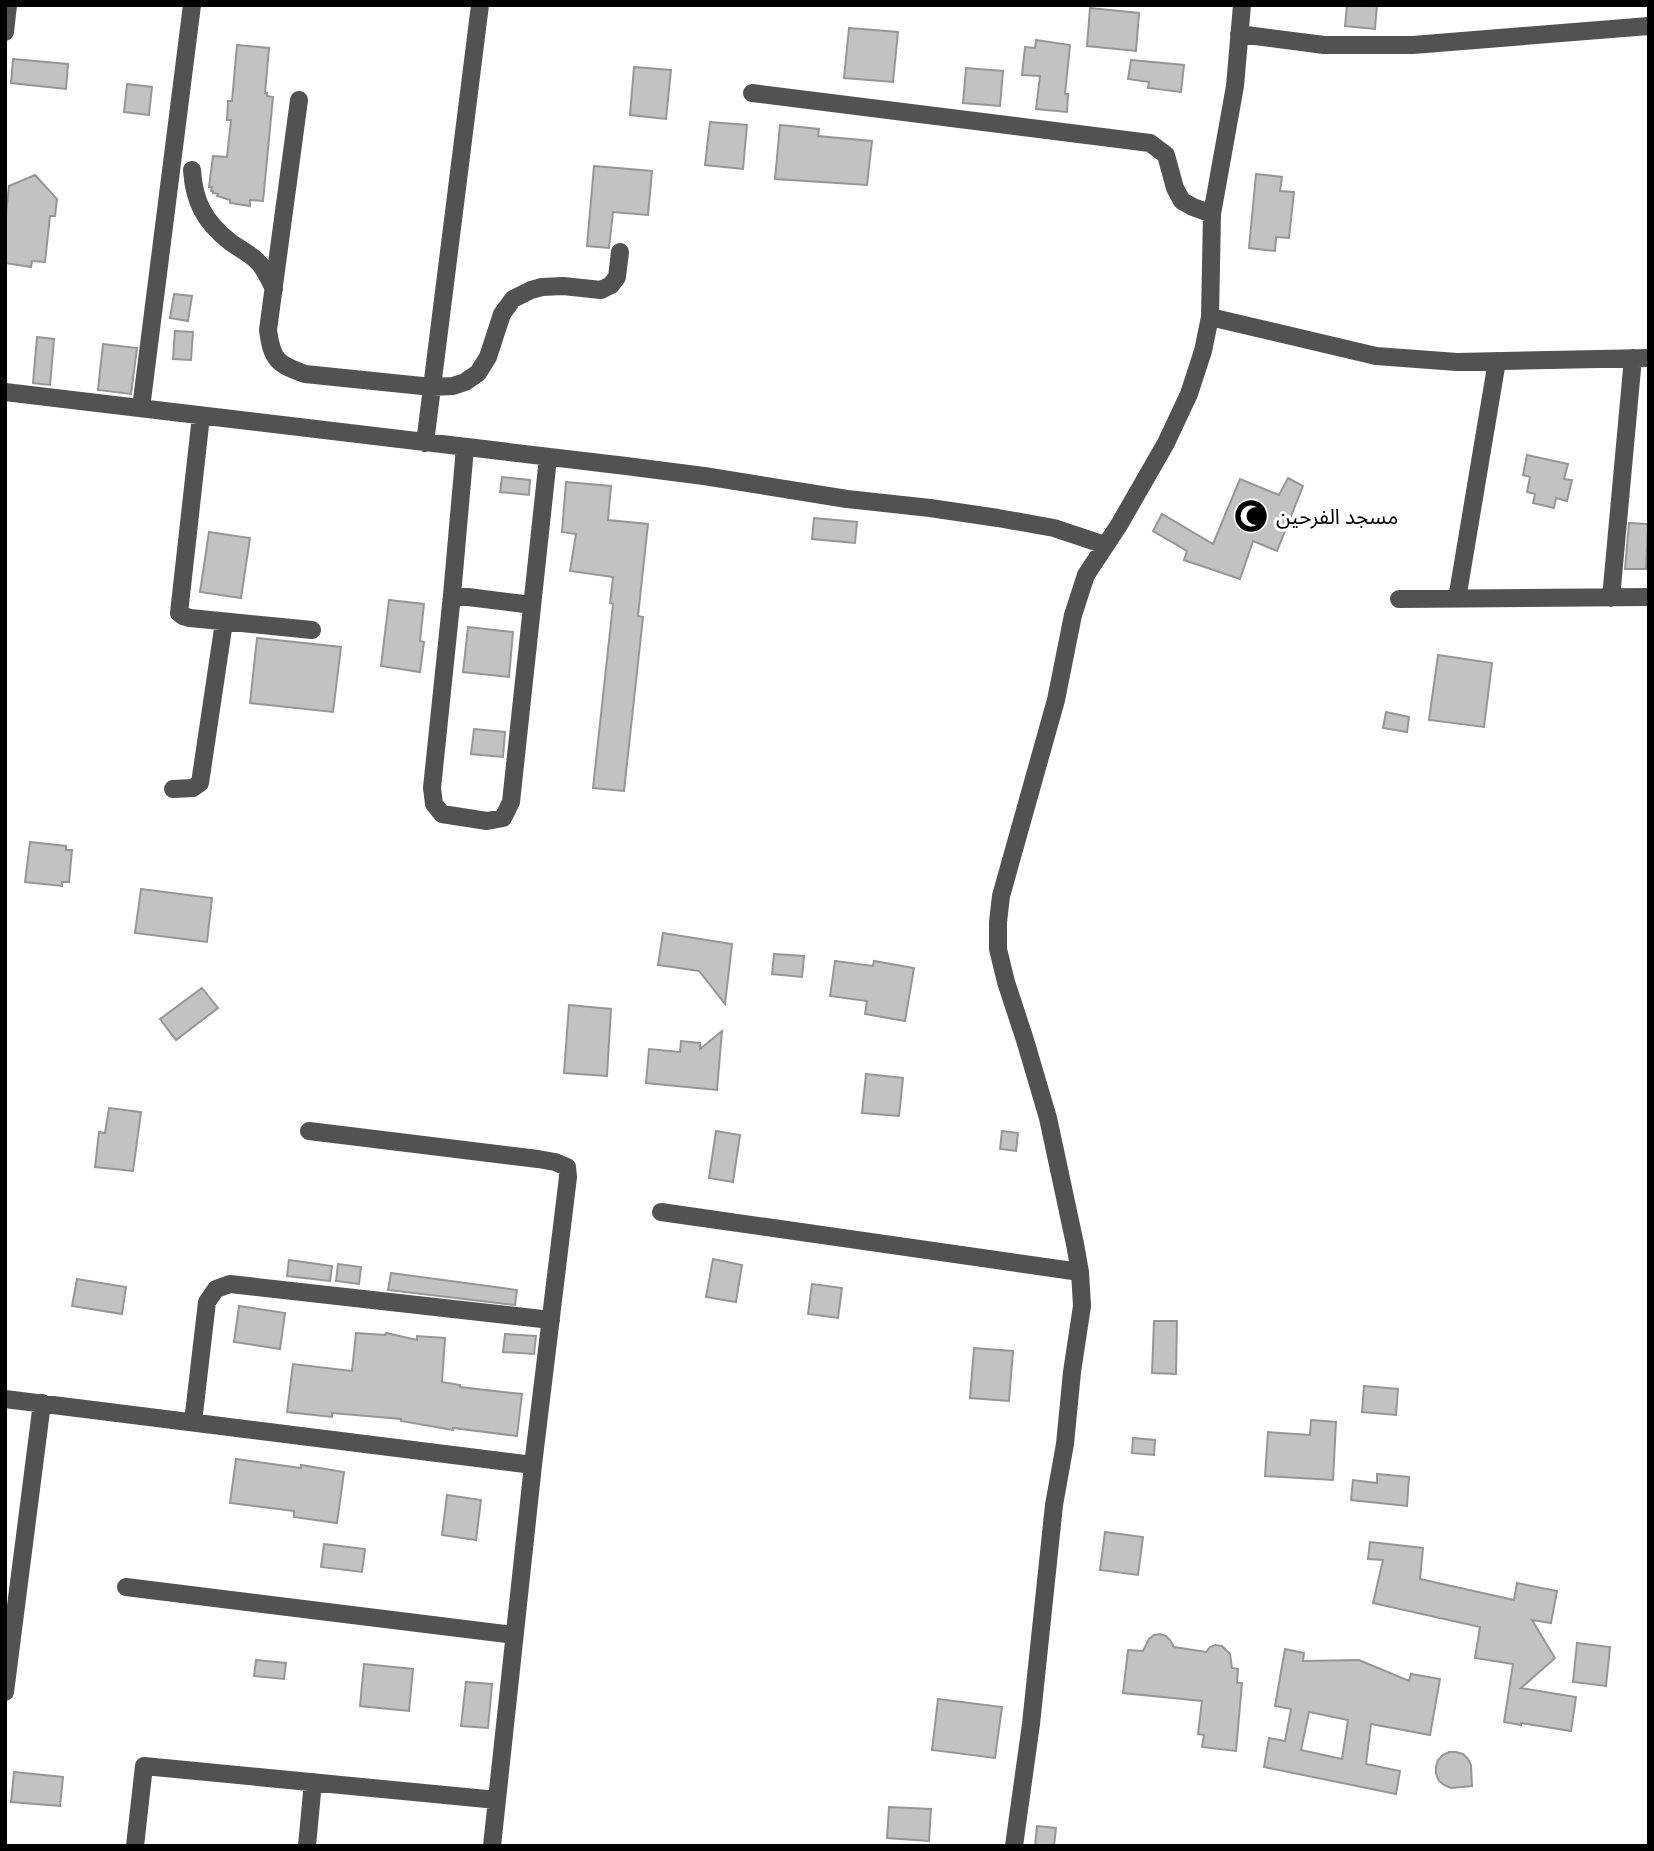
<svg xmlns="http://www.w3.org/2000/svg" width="1654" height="1851" viewBox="0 0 1654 1851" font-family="'IBM Plex Sans','Noto Sans Arabic',sans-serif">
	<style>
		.building { fill: #c2c2c2; stroke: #969696; stroke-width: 2; fill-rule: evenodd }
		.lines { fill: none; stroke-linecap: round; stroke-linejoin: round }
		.minor { stroke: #525252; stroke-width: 18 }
		.labels { text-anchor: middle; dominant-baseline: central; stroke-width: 6; stroke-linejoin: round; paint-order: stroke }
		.poi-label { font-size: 21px; fill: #000; stroke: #fff; text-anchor: start }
	</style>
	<rect width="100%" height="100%" fill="#fff"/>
	<path class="building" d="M 1347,5 L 1377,5 L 1375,29 L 1345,26 Z
		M 1090,8 L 1139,13 L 1136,51 L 1087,46 Z
		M 849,28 L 898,32 L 893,82 L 844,78 Z
		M 1036,40 L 1070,45 L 1065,94 L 1068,94 L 1067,112 L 1036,109 L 1040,76 L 1022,75 L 1025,47 L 1035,48 Z
		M 237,45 L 269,48 L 265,93 L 267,93 L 267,96 L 273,97 L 263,201 L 250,200 L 250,206 L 230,203 L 230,200 L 217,196 L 218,194 L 213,193 L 213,191 L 211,191 L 212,187 L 209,187 L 213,156 L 227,157 L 231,120 L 227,120 L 228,101 L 232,101 Z
		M 13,59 L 68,64 L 66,89 L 11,83 Z
		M 1131,60 L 1184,65 L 1181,92 L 1148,88 L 1149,82 L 1128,79 Z
		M 634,67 L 671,70 L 666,119 L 630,115 Z
		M 966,68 L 1003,71 L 1000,106 L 963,103 Z
		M 127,84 L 152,87 L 149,115 L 124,112 Z
		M 710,122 L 747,125 L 743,169 L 705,165 Z
		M 780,125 L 819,129 L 818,136 L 872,141 L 867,185 L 775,179 Z
		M 594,166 L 652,171 L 648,215 L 613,212 L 609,248 L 587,246 Z
		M 1256,174 L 1282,177 L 1280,191 L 1294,192 L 1289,238 L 1276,237 L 1275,251 L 1249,248 Z
		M 35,175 L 57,199 L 55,216 L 50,216 L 45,262 L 32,261 L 31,267 L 5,263 L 5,223 L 9,186 Z
		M 174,294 L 192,296 L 188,321 L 170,318 Z
		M 175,331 L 193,332 L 191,360 L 173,359 Z
		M 37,337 L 54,339 L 50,385 L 33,383 Z
		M 103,344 L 137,348 L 131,394 L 98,390 Z
		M 1527,455 L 1568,464 L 1564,479 L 1572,480 L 1567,501 L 1556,498 L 1554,508 L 1533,503 L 1535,494 L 1527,492 L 1530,477 L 1523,475 Z
		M 502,477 L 530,480 L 529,495 L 500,492 Z
		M 1288,478 L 1303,486 L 1277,551 L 1253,541 L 1240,579 L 1184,560 L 1187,551 L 1153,531 L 1162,514 L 1213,544 L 1240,479 L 1279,495 Z
		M 566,482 L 611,486 L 608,520 L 648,524 L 638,616 L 643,617 L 624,791 L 593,788 L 613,604 L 610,603 L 613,577 L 570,571 L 576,534 L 562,532 Z
		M 814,518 L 857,522 L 855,543 L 812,539 Z
		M 1629,523 L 1648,524 L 1646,569 L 1625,569 Z
		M 209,532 L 250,538 L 241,598 L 200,592 Z
		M 389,600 L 424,604 L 420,641 L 424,642 L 420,672 L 381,666 Z
		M 468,627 L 513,632 L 509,677 L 463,672 Z
		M 257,638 L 341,647 L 333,712 L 250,703 Z
		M 1438,655 L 1492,663 L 1484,727 L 1429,720 Z
		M 1386,712 L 1409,717 L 1407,732 L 1383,728 Z
		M 474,729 L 505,732 L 503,757 L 471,754 Z
		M 30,842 L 66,846 L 66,850 L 72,850 L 69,882 L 62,882 L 62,886 L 25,882 Z
		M 141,889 L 212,898 L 207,942 L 135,933 Z
		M 663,933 L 732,944 L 725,1004 L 699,971 L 658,965 Z
		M 774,954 L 804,956 L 802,977 L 772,974 Z
		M 835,961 L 873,966 L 874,961 L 914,968 L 905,1021 L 865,1014 L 867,1001 L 830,996 Z
		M 202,988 L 218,1008 L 176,1040 L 160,1019 Z
		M 569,1005 L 611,1009 L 607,1076 L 564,1073 Z
		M 722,1031 L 717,1090 L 646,1083 L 649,1049 L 680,1052 L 681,1041 L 700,1043 L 700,1049 Z
		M 866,1074 L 903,1078 L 899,1116 L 862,1113 Z
		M 109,1108 L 141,1112 L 133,1171 L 95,1167 L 99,1132 L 105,1133 Z
		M 716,1131 L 740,1135 L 733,1182 L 709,1178 Z
		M 1002,1131 L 1018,1133 L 1016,1151 L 1000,1149 Z
		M 713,1259 L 742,1265 L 736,1302 L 706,1297 Z
		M 289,1260 L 332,1266 L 330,1281 L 287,1276 Z
		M 338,1264 L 361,1267 L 359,1284 L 336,1281 Z
		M 391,1273 L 517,1290 L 515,1305 L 388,1290 Z
		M 77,1279 L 126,1287 L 122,1314 L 72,1306 Z
		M 812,1284 L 842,1288 L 838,1318 L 808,1314 Z
		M 239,1306 L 285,1313 L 280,1349 L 234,1342 Z
		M 1154,1321 L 1177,1321 L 1176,1374 L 1152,1373 Z
		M 356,1333 L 385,1335 L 386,1333 L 417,1340 L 417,1336 L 445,1338 L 442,1382 L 460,1385 L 460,1387 L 522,1394 L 517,1436 L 453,1428 L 453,1430 L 401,1421 L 401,1419 L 332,1413 L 332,1417 L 287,1412 L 293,1364 L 352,1371 Z
		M 505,1334 L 536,1336 L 534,1354 L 503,1352 Z
		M 974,1348 L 1013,1351 L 1009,1401 L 970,1398 Z
		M 1364,1386 L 1398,1389 L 1396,1415 L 1362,1412 Z
		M 1311,1420 L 1336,1422 L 1333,1480 L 1265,1476 L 1268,1432 L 1310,1435 Z
		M 1133,1438 L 1155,1440 L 1154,1455 L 1132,1453 Z
		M 236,1459 L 301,1468 L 301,1465 L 344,1472 L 337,1523 L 294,1517 L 294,1511 L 230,1503 Z
		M 1377,1474 L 1409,1477 L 1407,1506 L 1351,1500 L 1353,1480 L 1377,1483 Z
		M 447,1495 L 481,1500 L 476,1540 L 442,1535 Z
		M 1105,1532 L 1143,1537 L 1138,1575 L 1100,1570 Z
		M 1370,1542 L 1423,1548 L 1420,1579 L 1514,1600 L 1517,1583 L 1557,1591 L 1551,1623 L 1532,1620 L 1555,1658 L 1521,1688 L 1576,1697 L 1571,1731 L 1521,1723 L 1521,1725 L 1504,1722 L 1513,1664 L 1475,1658 L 1480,1627 L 1373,1603 L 1383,1560 L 1368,1559 Z
		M 324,1544 L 365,1549 L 362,1572 L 321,1567 Z
		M 1160,1634 L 1166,1636 L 1170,1640 L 1174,1647 L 1206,1652 L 1210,1647 L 1215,1645 L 1222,1646 L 1230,1654 L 1232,1668 L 1238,1669 L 1237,1683 L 1242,1683 L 1236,1751 L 1202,1747 L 1204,1735 L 1198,1734 L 1202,1701 L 1123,1693 L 1128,1650 L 1143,1651 L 1149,1639 L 1154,1635 Z
		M 1577,1643 L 1610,1647 L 1606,1686 L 1573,1682 Z
		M 1285,1649 L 1304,1653 L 1303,1661 L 1359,1660 L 1409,1681 L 1411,1674 L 1440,1679 L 1430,1735 L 1371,1724 L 1366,1764 L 1400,1771 L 1396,1794 L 1264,1767 L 1269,1738 L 1285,1741 L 1291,1709 L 1275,1706 ZM 1309,1712 L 1348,1720 L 1342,1759 L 1301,1750 Z
		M 256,1660 L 286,1663 L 284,1679 L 254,1676 Z
		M 364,1664 L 413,1669 L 409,1711 L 360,1706 Z
		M 466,1682 L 492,1684 L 488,1728 L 461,1726 Z
		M 938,1699 L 1002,1707 L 995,1758 L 932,1750 Z
		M 1449,1752 L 1456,1752 L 1463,1754 L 1468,1759 L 1471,1765 L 1472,1786 L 1451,1788 L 1444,1785 L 1439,1781 L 1436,1774 L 1436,1767 L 1438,1760 L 1443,1755 Z
		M 14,1772 L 63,1777 L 60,1806 L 11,1802 Z
		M 889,1807 L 931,1809 L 929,1841 L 887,1838 Z
		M 1037,1826 L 1056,1828 L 1054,1846 L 1035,1846 Z"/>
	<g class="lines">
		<path class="minor" d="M 5,32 L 8,5
			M 1239,34 L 1324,45 L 1413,45 L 1649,26
			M 752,93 L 1150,143 L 1166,155 L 1175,188 L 1182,201 L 1193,207 L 1212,214
			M 299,100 L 268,330 C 272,360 277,364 305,374 L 432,387 L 453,386 L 465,382 L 478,373 L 488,357 L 502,314 L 513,299 L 531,290 L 542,287 L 563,286 L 601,290 L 611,285 L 617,277 L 620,252
			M 192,170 C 194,201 204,221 229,241 C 238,248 249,253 256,260 C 265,268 269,279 274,289
			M 1210,317 L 1376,356 L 1457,362 L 1649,358
			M 5,392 L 626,466 L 704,476 L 847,499 L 930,508 L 998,518 L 1054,528 L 1105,545
			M 141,408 L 192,5
			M 201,416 L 179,613 L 183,616 L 190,618 L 312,630
			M 425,443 L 480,5
			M 465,448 L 452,595 L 432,788 L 434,804 L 442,814 L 487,821 L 503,818 L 511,802 L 548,458
			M 452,595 L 532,605
			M 1611,598 L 1633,358
			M 1399,599 L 1649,597
			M 1457,599 L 1497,361
			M 173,789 L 193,788 L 200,783 L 224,622
			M 309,1131 L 538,1159 L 555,1162 L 567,1167 L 568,1177 L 533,1465 L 492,1846
			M 661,1212 L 1080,1272
			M 5,1399 L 533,1465
			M 193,1422 L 207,1302 L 216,1289 L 230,1284 L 551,1320
			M 126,1587 L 514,1635
			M 5,1692 L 42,1403
			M 135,1846 L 144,1766 L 497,1800
			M 307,1846 L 313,1782
			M 1014,1846 L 1031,1724 L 1054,1505 L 1065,1444 L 1072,1372 L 1082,1306 L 1080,1272 L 1075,1244 L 1048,1118 L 1025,1040 L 1006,982 L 998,949 L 998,922 L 1001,896 L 1056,700 L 1073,615 L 1086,575 L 1119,525 L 1166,443 L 1189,394 L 1203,351 L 1210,317 L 1212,214 L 1235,86 L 1242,5"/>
	</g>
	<defs>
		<g id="mosque-disc" transform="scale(1.75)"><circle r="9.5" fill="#000" stroke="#fff"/><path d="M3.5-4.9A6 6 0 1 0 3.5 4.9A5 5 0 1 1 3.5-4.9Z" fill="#fff"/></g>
	</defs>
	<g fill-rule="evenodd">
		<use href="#mosque-disc" x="1251" y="516"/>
	</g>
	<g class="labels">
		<g class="poi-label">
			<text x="1276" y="516">مسجد الفرحين</text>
		</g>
	</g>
	<rect width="1654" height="1851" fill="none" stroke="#000000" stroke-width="14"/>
</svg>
